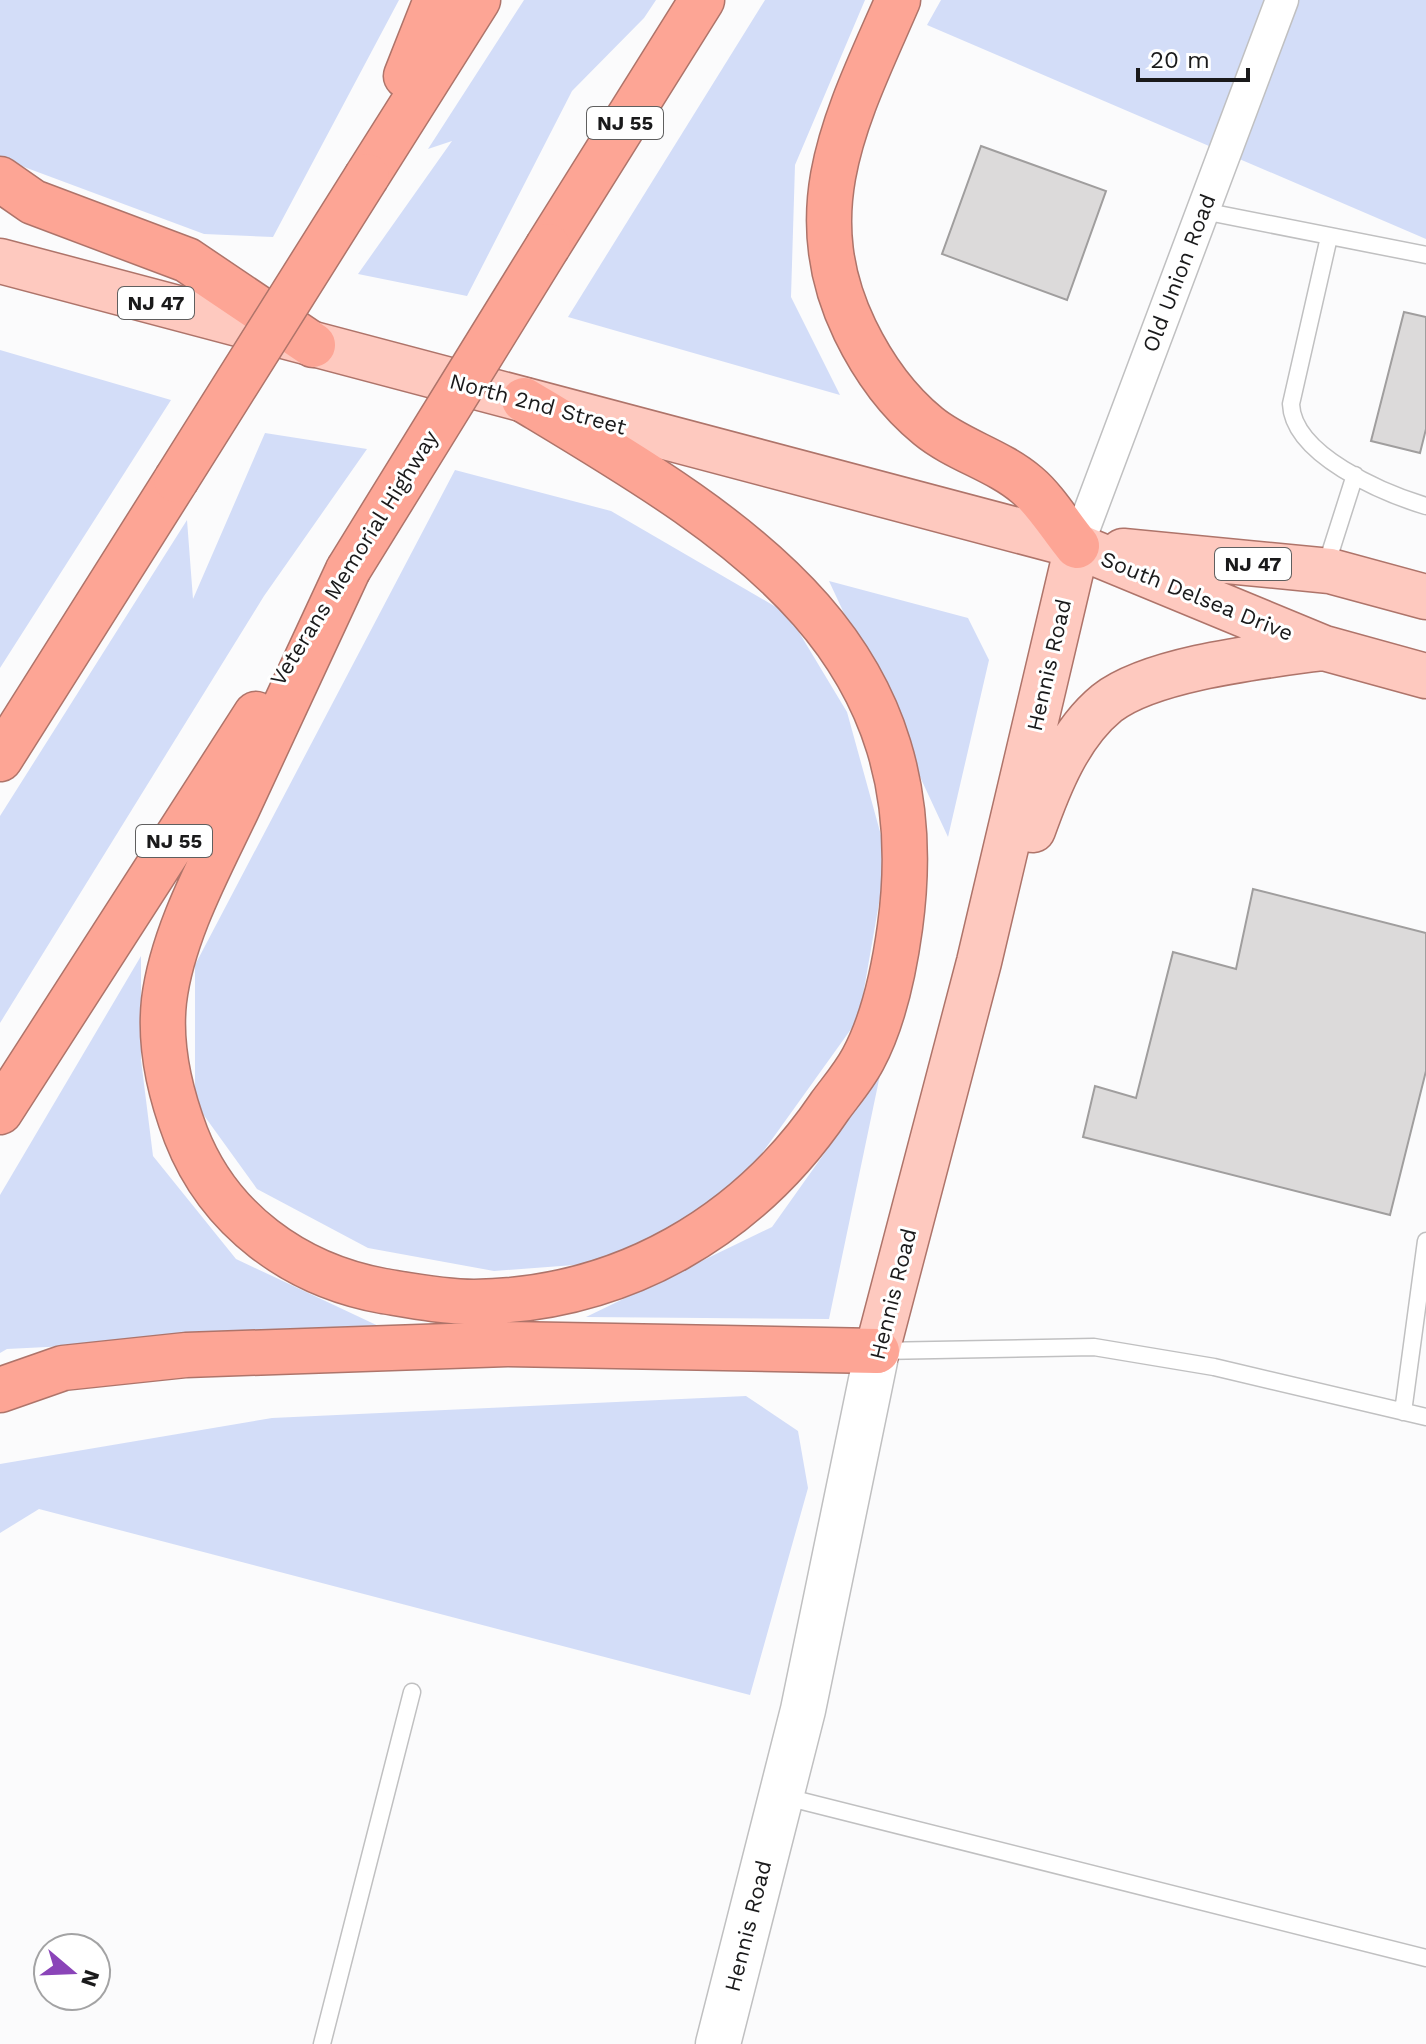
<svg xmlns="http://www.w3.org/2000/svg" width="1426" height="2044" viewBox="0 0 1426 2044" font-family="'Work Sans',sans-serif">
	<style>
		.green { fill: #d3ddf8 }
		.building { fill: #dcdada; stroke: #a09e9e; stroke-width: 2 }
		.lines { fill: none; stroke-linecap: round; stroke-linejoin: round }
		.lane-casing { stroke: #c0c0c1; stroke-width: 19 }
		.street-casing { stroke: #c0c0c1; stroke-width: 35 }
		.secondary-casing { stroke: #c0c0c1; stroke-width: 47 }
		.primary-casing { stroke: #ae746a; stroke-width: 47 }
		.highway-casing { stroke: #ae746a; stroke-width: 47 }
		.lane { stroke: #fff; stroke-width: 16 }
		.street { stroke: #fff; stroke-width: 32 }
		.secondary { stroke: #fff; stroke-width: 44 }
		.primary { stroke: #fec9bf; stroke-width: 44 }
		.highway { stroke: #fda595; stroke-width: 44 }
		.highway-bridge-casing { stroke: #ae746a; stroke-width: 47; stroke-linecap: butt }
		.highway-bridge { stroke: #fda595; stroke-width: 44 }
		.labels { text-anchor: middle; dominant-baseline: central; stroke-width: 6; stroke-linejoin: round; paint-order: stroke }
		.shield { fill: #fff; stroke: #5f5f5f; stroke-width: 2 }
		.shield-label { font-size: 20px; font-weight: bold; fill: #1a1a1b }
		.street-label { font-size: 22px; fill: #1a1a1b; stroke: #fff }
	</style>
	<rect width="100%" height="100%" fill="#fbfbfc"/>
	<path class="green" d="M 0,0 L 399,0 L 273,237 L 204,234 L 0,158 Z
		M 524,0 L 656,0 L 644,18 L 572,91 L 467,296 L 358,274 L 452,141 L 428,149 Z
		M 765,0 L 865,0 L 795,165 L 791,297 L 840,395 L 568,317 Z
		M 941,0 L 1426,0 L 1426,239 L 927,25 Z
		M 0,350 L 171,400 L 0,668 Z
		M 265,433 L 367,449 L 264,596 L 0,1023 L 0,816 L 187,520 L 193,599 Z
		M 455,470 L 611,511 L 788,614 L 847,712 L 887,857 L 859,1018 L 727,1202 L 614,1262 L 494,1271 L 368,1248 L 257,1189 L 195,1103 L 195,965 Z
		M 829,581 L 968,618 L 989,660 L 948,837 Z
		M 141,956 L 141,1060 L 153,1156 L 236,1259 L 387,1330 L 7,1349 L 0,1353 L 0,1195 Z
		M 880,1075 L 829,1319 L 586,1317 L 772,1227 Z
		M 746,1396 L 798,1431 L 808,1488 L 750,1695 L 39,1509 L 0,1533 L 0,1464 L 272,1418 Z"/>
	<path class="building" d="M 981,146 L 1106,191 L 1067,300 L 942,254 Z
		M 1404,312 L 1426,317 L 1426,429 L 1420,453 L 1371,441 Z
		M 1253,889 L 1426,933 L 1426,1071 L 1390,1215 L 1083,1137 L 1095,1086 L 1136,1098 L 1173,952 L 1236,969 Z"/>
	<g class="lines">
		<g class="lane-casing">
			<path id="lane" d="M 1203,211 L 1426,255
				M 1329,237 L 1291,404 C 1293,455 1383,493 1426,506
				M 1325,569 L 1355,475
				M 879,1351 L 1094,1347 L 1214,1367 L 1426,1417
				M 1403,1412 L 1426,1241
				M 782,1796 L 1426,1958
				M 322,2044 L 412,1692"/>
		</g>
		<g class="street-casing">
			<path id="street" d="M 1077,546 L 1282,0"/>
		</g>
		<g class="secondary-casing">
			<path id="secondary" d="M 718,2044 L 803,1710 L 877,1351"/>
		</g>
		<g class="primary-casing">
			<path id="primary" d="M 0,261 L 1077,546 L 1324,648 L 1426,676
				M 1123,551 L 1330,571 L 1426,597
				M 1033,830 C 1049,785 1069,734 1107,703 C 1152,668 1264,656 1322,648
				M 877,1351 L 979,962 L 1077,546"/>
		</g>
		<g class="highway-casing">
			<path id="highway" d="M 898,0 C 849,113 796,208 855,330 C 873,367 895,399 928,426 C 957,450 998,460 1027,485 C 1046,501 1061,527 1077,546
				M 406,76 L 436,0
				M 367,176 L 478,0
				M 0,179 L 33,202 L 187,260 L 313,345
				M 548,246 L 702,0
				M 348,570 C 311,650 274,729 237,809 C 209,868 172,935 164,1001 C 159,1047 170,1093 186,1135 C 219,1220 295,1275 383,1291 C 413,1296 444,1302 474,1302 C 622,1300 748,1227 830,1106 C 841,1091 854,1076 863,1059 C 884,1020 894,971 900,927 C 939,642 735,527 524,400
				M 0,759 L 176,480
				M 0,1112 L 256,714
				M 0,1390 L 63,1368 L 186,1355 L 507,1344 L 877,1351"/>
		</g>
		<use href="#lane" class="lane"/>
		<use href="#street" class="street"/>
		<use href="#secondary" class="secondary"/>
		<use href="#primary" class="primary"/>
		<use href="#highway" class="highway"/>
		<g class="highway-bridge-casing">
			<path id="highway-bridge" d="M 176,480 L 367,176
				M 348,570 L 548,246"/>
		</g>
		<use href="#highway-bridge" class="highway-bridge"/>
	</g>
	<g class="labels">
		<g class="shield">
			<rect x="587" y="107" width="76" height="32" rx="6"/>
			<rect x="118" y="287" width="76" height="32" rx="6"/>
			<rect x="1215" y="548" width="76" height="32" rx="6"/>
			<rect x="136" y="825" width="76" height="32" rx="6"/>
		</g>
		<g class="shield-label">
			<text x="625" y="123">NJ 55</text>
			<text x="156" y="303">NJ 47</text>
			<text x="1253" y="564">NJ 47</text>
			<text x="174" y="841">NJ 55</text>
		</g>
		<g class="street-label">
			<text transform="translate(1179 273) rotate(-69)">Old Union Road</text>
			<text transform="translate(538 404) rotate(15)">North 2nd Street</text>
			<text transform="translate(354 558) rotate(-58)">Veterans Memorial Highway</text>
			<text transform="translate(1197 596) rotate(22)">South Delsea Drive</text>
			<text transform="translate(1049 665) rotate(-77)">Hennis Road</text>
			<text transform="translate(893 1294) rotate(-76)">Hennis Road</text>
			<text transform="translate(748 1926) rotate(-76)">Hennis Road</text>
		</g>
	</g>
	<g transform="translate(72 1972) rotate(109)"><circle r="38" fill="#ffffff" stroke="#a3a3a4" stroke-width="2"/>
	<path d="M0-6L14 30L0 20L-14 30Z" fill="#8a44b8"/>
	<text y="-12" font-size="22" font-weight="bold" text-anchor="middle" fill="#1a1a1b">N</text>
	</g>
	<path d="M1138 68v12h110v-12" fill="none" stroke="#1a1a1b" stroke-width="4"/>
	<text x="1150" y="68" font-size="24" fill="#1a1a1b" stroke="#ffffff" stroke-width="6" paint-order="stroke">20 m</text>
</svg>
